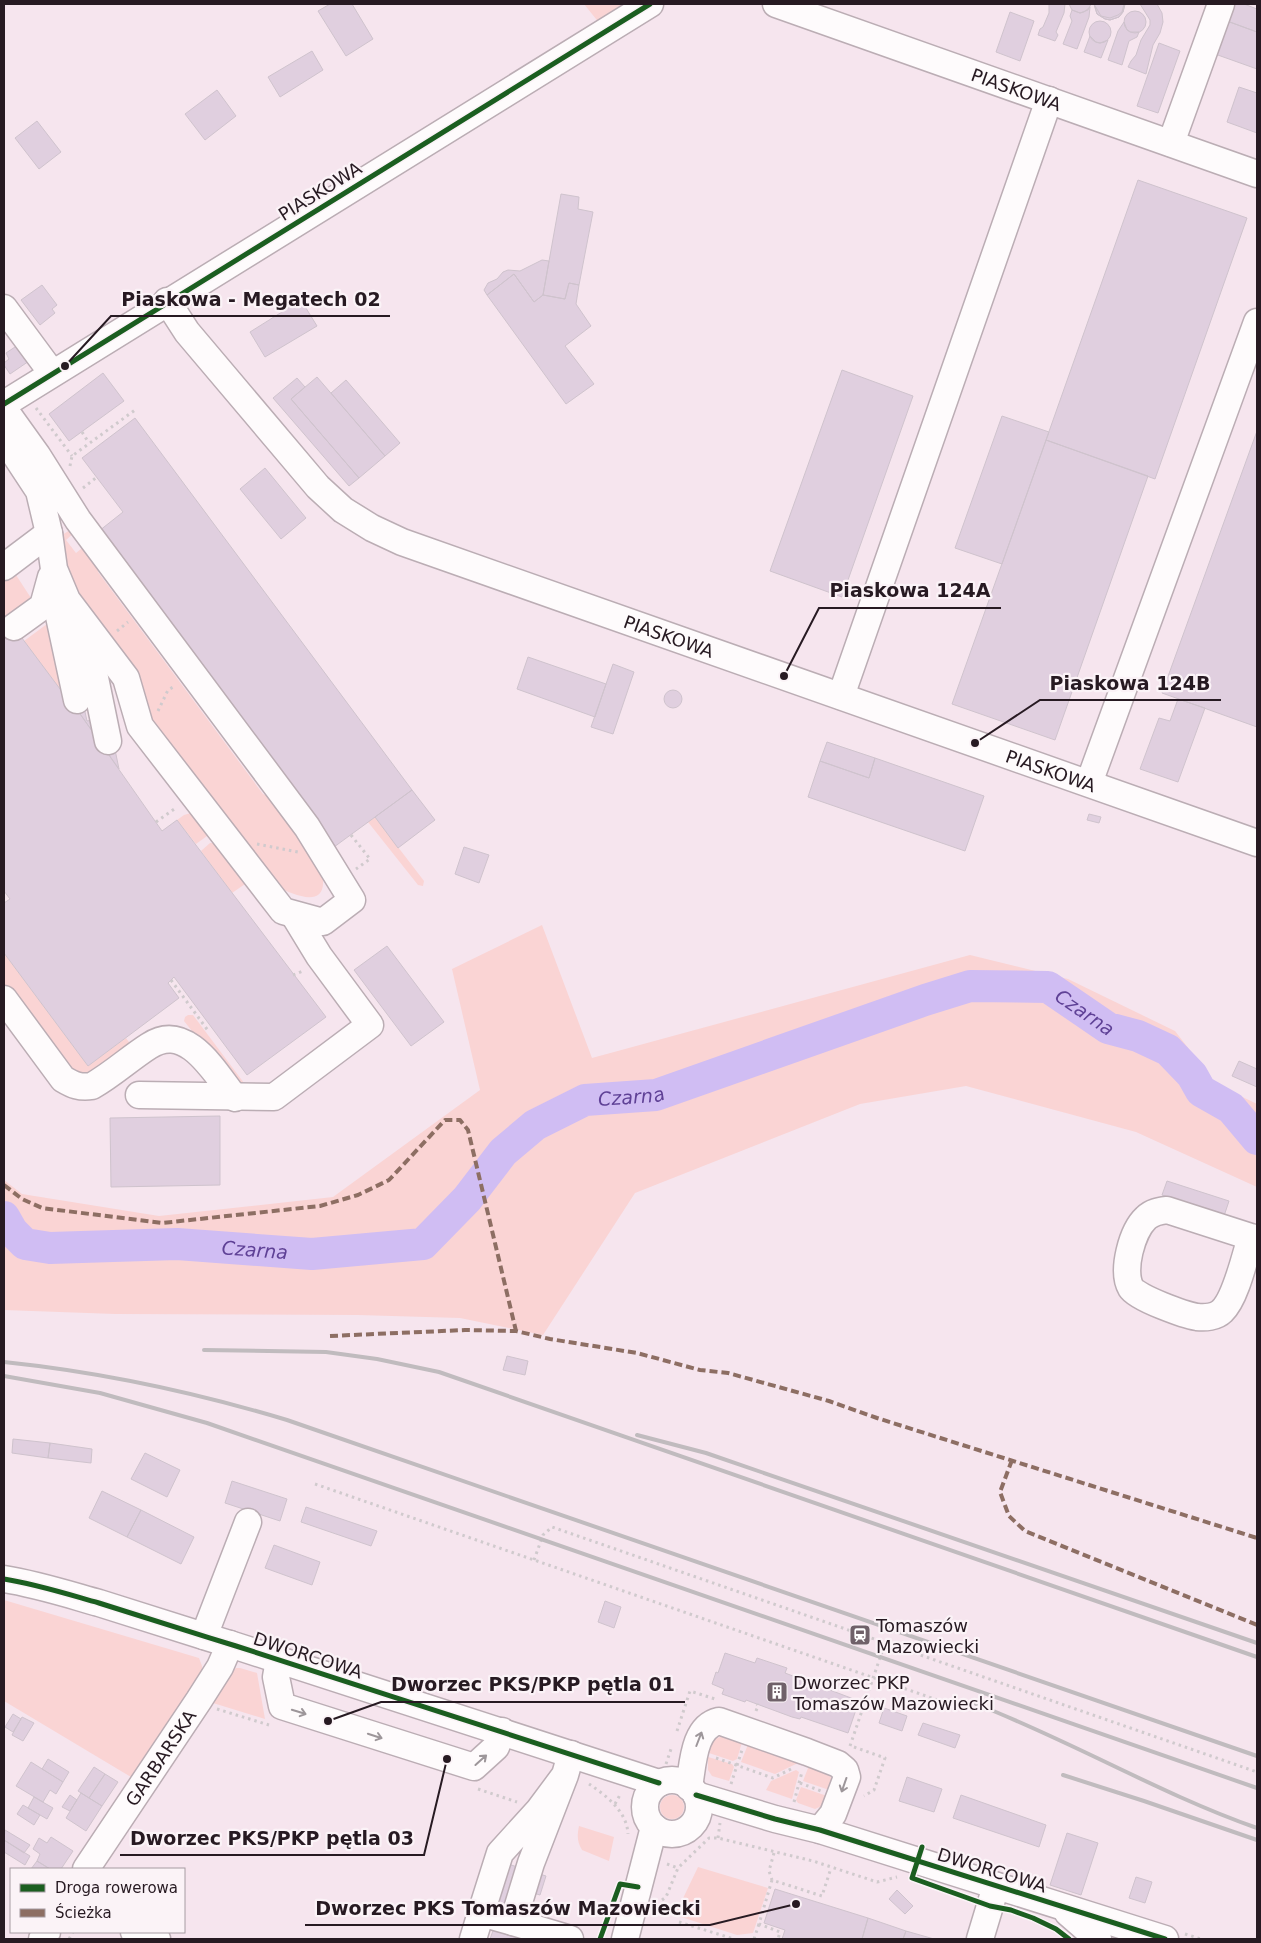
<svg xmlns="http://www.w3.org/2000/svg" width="1261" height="1943" viewBox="0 0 1261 1943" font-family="'DejaVu Sans',sans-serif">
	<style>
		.green { fill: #fad4d4 }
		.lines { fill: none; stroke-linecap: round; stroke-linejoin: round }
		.river { stroke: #d0bdf3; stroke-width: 32 }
		.building { fill: #e0cfdf; stroke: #cfc3cd }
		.minor-casing { stroke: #bbadb4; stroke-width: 29 }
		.path { stroke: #d0cacd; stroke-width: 3; stroke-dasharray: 2.5 4; stroke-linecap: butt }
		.minor { stroke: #fefbfc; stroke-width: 26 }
		.rail { stroke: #c0bbbe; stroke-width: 4 }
		.quiet { stroke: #8d6e63; stroke-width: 4; stroke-dasharray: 8 4; stroke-linecap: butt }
		.cycleway-casing { stroke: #fbf3f7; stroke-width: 8 }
		.cycleway { stroke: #1b5e20; stroke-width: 5 }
		.oneway { stroke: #9d969a }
		.labels { text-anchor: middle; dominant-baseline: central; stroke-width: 4.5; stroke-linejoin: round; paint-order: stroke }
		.street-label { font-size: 18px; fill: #271a22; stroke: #fbf3f7 }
		.poi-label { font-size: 18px; fill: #271a22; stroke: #fbf3f7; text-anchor: start }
		.water-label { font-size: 19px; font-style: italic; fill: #5f4196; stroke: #fbf3f7 }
		.leader { fill: none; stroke: #271a22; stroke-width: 2 }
		.callout-dot { fill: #271a22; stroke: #fbf3f7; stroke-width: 2 }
		.callout-label { font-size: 19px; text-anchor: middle; font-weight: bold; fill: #271a22; stroke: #fbf3f7; stroke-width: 4.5; stroke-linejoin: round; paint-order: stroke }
	</style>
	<rect width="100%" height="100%" fill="#f6e5ee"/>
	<path class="green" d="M 584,4 L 632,4 L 600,24 Z
		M 70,530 L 76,531 L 66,540 L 76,553 L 87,544 L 96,556 L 98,572 L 263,794 C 268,797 275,799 280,803 C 285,808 289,816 293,822 C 300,833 322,868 323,880 C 325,909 292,894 278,887 L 148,715 L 75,594 L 66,573 L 62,535 Z
		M 12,574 L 16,575 L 31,598 L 31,601 L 8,619 L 4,614 L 4,577 Z
		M 47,624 L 50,625 L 69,701 L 24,641 Z
		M 191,813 L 208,832 L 207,836 L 196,844 L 177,820 L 184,815 Z
		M 375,817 L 424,881 L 423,886 L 418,885 L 368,822 Z
		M 210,843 L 215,843 L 248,882 L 232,893 L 201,851 Z
		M 542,925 L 592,1058 L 970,955 L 1068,979 L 1175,1031 L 1216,1084 L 1257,1104 L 1257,1187 L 1136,1132 L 966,1086 L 860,1104 L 635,1193 L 543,1335 L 460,1318 L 358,1315 L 115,1314 L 4,1310 L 4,1180 L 22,1194 L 159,1216 L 333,1197 L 480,1090 L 452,969 Z
		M 4,953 L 88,1066 L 126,1038 L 134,1049 L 96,1076 L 75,1077 L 4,987 Z
		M 188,1015 L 193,1015 L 244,1083 L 236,1082 L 228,1076 L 184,1021 L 185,1017 Z
		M 4,1600 L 199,1658 L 202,1666 L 202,1675 L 136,1780 L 4,1701 Z
		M 236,1668 L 240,1668 L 257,1673 L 265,1719 L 213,1703 L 233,1671 Z
		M 728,1735 L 743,1739 L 737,1759 L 733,1761 L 703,1751 C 711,1741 715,1737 728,1735 Z
		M 749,1742 L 799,1759 L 798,1763 L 775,1774 L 741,1762 Z
		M 708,1757 L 732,1764 L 734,1767 L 729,1781 L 712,1776 L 708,1770 Z
		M 810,1763 C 823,1771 836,1775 835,1792 L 803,1781 Z
		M 796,1770 L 799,1772 L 792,1799 L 766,1790 L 771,1781 Z
		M 801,1787 L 827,1796 L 824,1805 L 815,1809 L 798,1803 L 796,1800 Z
		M660 1807a12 12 0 1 1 24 0a12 12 0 1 1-24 0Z
		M 579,1826 L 614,1837 L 609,1861 L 582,1850 C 577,1841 577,1836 579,1826 Z
		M 698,1867 L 768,1888 L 753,1933 L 737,1935 L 675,1915 Z"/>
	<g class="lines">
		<path class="river" id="s1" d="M 4,1217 L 12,1231 L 25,1244 L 50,1248 L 177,1244 L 312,1254 L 423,1244 L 467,1199 L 503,1152 L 535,1125 L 585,1100 L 656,1095 L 925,1000 L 970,986 L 1048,987 L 1108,1028 L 1138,1036 L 1168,1050 L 1192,1075 L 1201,1091 L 1231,1108 L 1257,1139"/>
	</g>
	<path class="building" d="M 330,4 L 352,4 L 373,39 L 346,56 L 318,11 Z
		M 1049,4 L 1065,4 L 1064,13 L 1056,32 L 1058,35 L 1055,41 L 1038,35 L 1040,29 L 1043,27 L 1049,13 Z
		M 1069,4 L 1091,4 L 1088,10 L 1080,13 L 1072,10 Z
		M 1094,4 L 1101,16 L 1110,18 L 1118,15 L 1122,12 L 1124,4 L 1125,4 L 1123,12 L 1119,17 L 1110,20 L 1105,19 L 1097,14 Z
		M 1094,4 L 1125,4 L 1123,12 L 1119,17 L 1110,20 L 1105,19 L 1097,14 Z
		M 1140,4 L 1157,4 L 1162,13 L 1163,22 L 1160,33 L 1153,45 L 1146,74 L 1128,67 L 1131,61 L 1136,55 L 1141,40 L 1150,25 L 1150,20 Z
		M 1233,4 L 1244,4 L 1257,9 L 1257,32 L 1227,21 Z
		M 1090,7 L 1089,17 L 1077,49 L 1063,44 L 1072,21 L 1070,16 L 1072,10 L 1080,13 L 1084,12 Z
		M1124 22a11 11 0 1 1 22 0a11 11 0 1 1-22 0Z
		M 1010,12 L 1034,21 L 1020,61 L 996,52 Z
		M 1227,21 L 1257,32 L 1257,69 L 1215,54 Z
		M1089 32a11 11 0 1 1 22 0a11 11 0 1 1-22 0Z
		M 1124,22 L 1127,30 L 1130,32 L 1139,32 L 1137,37 L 1129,41 L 1122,65 L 1108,60 L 1118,31 Z
		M 1090,36 L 1096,42 L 1100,43 L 1108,40 L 1101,58 L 1084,52 Z
		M 1159,43 L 1180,51 L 1158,113 L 1137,106 Z
		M 312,51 L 323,70 L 280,97 L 268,77 Z
		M 1239,87 L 1257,93 L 1257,133 L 1227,122 Z
		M 217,90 L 236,116 L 205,140 L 185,114 Z
		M 37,121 L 61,152 L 39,169 L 15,138 Z
		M 1138,180 L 1247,218 L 1155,479 L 1046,440 Z
		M 561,194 L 579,197 L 578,209 L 593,212 L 579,285 L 569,283 L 565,299 L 543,295 Z
		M 542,260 L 549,261 L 543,295 L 534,302 L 514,274 L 487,295 L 484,290 L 488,283 L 497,279 L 503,272 L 508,270 L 520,271 Z
		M 514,274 L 534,302 L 543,295 L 565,299 L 569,283 L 579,285 L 576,304 L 591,326 L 565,346 L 594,384 L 566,404 L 487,295 Z
		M 42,285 L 57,305 L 52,309 L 55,313 L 40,325 L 21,300 Z
		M 301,300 L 317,326 L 265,357 L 250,332 Z
		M 18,345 L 35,357 L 10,374 L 4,365 L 4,363 L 9,359 L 6,353 Z
		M 842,370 L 913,396 L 842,597 L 770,571 Z
		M 103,373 L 124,401 L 69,441 L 49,414 Z
		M 317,377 L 385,456 L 359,478 L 291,399 Z
		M 297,378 L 305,387 L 291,399 L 359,478 L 349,486 L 273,398 Z
		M 346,380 L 400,443 L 385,456 L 331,393 Z
		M 1002,416 L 1049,432 L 1002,564 L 955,548 Z
		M 135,418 L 412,790 L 334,847 L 99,531 L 123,512 L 82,458 Z
		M 1257,431 L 1257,727 L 1162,693 Z
		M 1046,440 L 1148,476 L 1055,740 L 952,704 Z
		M 265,468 L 306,518 L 281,539 L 240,489 Z
		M 4,614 L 69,701 L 71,701 L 162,831 L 177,820 L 326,1017 L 247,1075 L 174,977 L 168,983 L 179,998 L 88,1066 L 4,953 L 4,903 L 10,899 L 4,891 Z
		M 528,657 L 606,684 L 595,717 L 517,689 Z
		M 613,664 L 634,672 L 613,734 L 591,727 Z
		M664 699a9 9 0 1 1 18 0a9 9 0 1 1-18 0Z
		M 82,698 L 87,721 L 93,720 L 113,740 L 119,769 L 71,701 Z
		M 1178,699 L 1205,708 L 1178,782 L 1140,769 L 1159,718 L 1170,721 Z
		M 827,742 L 875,758 L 869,778 L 820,761 Z
		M 875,758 L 984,796 L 965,851 L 808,797 L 820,761 L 869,778 Z
		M 412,790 L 435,820 L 398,848 L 375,817 Z
		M 1089,814 L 1101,817 L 1099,823 L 1087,820 Z
		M 464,847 L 489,855 L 479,883 L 455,874 Z
		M 387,946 L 444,1022 L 411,1046 L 354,970 Z
		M 1239,1061 L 1257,1069 L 1257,1087 L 1232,1076 Z
		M 220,1116 L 220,1185 L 111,1187 L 110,1118 Z
		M 1167,1181 L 1229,1201 L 1224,1216 L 1162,1195 Z
		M 507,1356 L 528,1361 L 525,1375 L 503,1370 Z
		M 13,1439 L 50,1443 L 48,1458 L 12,1453 Z
		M 50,1443 L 92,1449 L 91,1463 L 48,1458 Z
		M 145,1453 L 180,1470 L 167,1497 L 131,1479 Z
		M 232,1481 L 287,1499 L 280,1521 L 225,1503 Z
		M 102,1491 L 141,1510 L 127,1537 L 89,1518 Z
		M 306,1507 L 377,1531 L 371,1546 L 301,1522 Z
		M 141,1510 L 194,1537 L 181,1564 L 127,1537 Z
		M 274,1545 L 320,1562 L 312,1585 L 265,1568 Z
		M 605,1601 L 621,1607 L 614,1628 L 598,1622 Z
		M 725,1653 L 755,1663 L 757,1658 L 787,1668 L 785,1673 L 859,1701 L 848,1733 L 801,1717 L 800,1719 L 792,1717 L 746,1700 L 745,1702 L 722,1694 L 724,1689 L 712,1684 L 716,1672 L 718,1673 Z
		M 884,1708 L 907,1716 L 902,1731 L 879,1723 Z
		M 13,1714 L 21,1719 L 13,1732 L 5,1727 Z
		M 22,1717 L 34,1723 L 23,1741 L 12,1735 Z
		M 923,1723 L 960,1735 L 955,1748 L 918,1735 Z
		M 48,1759 L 69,1772 L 63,1782 L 42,1769 Z
		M 31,1762 L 63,1782 L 56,1794 L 50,1790 L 43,1802 L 16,1786 Z
		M 94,1767 L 105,1774 L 89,1798 L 78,1791 Z
		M 105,1774 L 118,1782 L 102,1806 L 89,1798 Z
		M 907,1777 L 942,1789 L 934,1812 L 899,1801 Z
		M 81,1793 L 102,1806 L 86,1831 L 66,1818 Z
		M 70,1795 L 77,1800 L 70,1811 L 62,1807 Z
		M 961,1795 L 1046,1825 L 1039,1847 L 953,1818 Z
		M 34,1797 L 53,1808 L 47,1819 L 28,1808 Z
		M 23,1805 L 40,1815 L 34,1825 L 17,1814 Z
		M 5,1830 L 30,1845 L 24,1853 L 4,1840 Z
		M 1067,1833 L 1098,1843 L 1081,1895 L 1050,1885 Z
		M 51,1837 L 73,1851 L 61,1869 L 50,1869 L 37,1861 L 40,1854 L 33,1849 L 39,1838 L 47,1843 Z
		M 4,1840 L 30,1856 L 25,1865 L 4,1852 Z
		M 489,1858 L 546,1876 L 540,1895 L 520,1889 L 512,1916 L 492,1910 Z
		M 37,1861 L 50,1869 L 31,1869 Z
		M 1136,1877 L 1152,1882 L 1145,1903 L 1129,1898 Z
		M 775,1889 L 868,1918 L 862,1939 L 782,1939 L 785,1930 L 764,1923 Z
		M 897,1890 L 913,1906 L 905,1914 L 889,1899 Z
		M 868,1918 L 906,1931 L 903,1939 L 862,1939 Z
		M 494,1928 L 526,1939 L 490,1939 Z
		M 906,1931 L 934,1939 L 903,1939 Z"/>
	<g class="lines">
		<g class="minor-casing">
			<g id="minor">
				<path id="s2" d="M 776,4 L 1257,174"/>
				<path d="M 1171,143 L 1221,4"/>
				<path id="s3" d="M 167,301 L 187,332 L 318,487 L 343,510 L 372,528 L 402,542 L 1257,843"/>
				<path d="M 4,308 L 52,373"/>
				<path d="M 4,404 L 650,4"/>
				<path d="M 4,409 L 37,455 L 78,520 L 307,827 L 352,900 L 323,922 L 283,911 L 140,726 L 126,678 L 67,600 L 54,569 L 49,533 L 39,491 L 4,438"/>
				<path d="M 4,567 L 49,533"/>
				<path d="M 55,585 L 57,607 L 77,700"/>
				<path d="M 14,627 L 43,606 L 51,577"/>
				<path d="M 85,629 L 108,741"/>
				<path d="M 841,696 L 1049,100"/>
				<path d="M 1089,783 L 1257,322"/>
				<path d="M 4,999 L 63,1079 C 73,1085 80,1088 92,1086 C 113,1074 130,1058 149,1046 C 187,1021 215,1073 235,1098"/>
				<path d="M 139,1095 L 274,1097 L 370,1025 L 319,956 L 294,915"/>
				<path d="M 1251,1237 C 1245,1256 1236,1298 1222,1311 C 1216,1317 1205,1318 1197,1317 C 1185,1315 1137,1298 1131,1288 C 1121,1271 1132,1231 1146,1218 C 1152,1212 1159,1211 1167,1210 L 1257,1239"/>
				<path d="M 4,1579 C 36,1584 67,1594 99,1603 C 144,1617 190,1632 236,1646 C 377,1691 518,1737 659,1783"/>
				<path d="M 204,1636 L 248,1522"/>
				<path d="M 279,1660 L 276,1677 L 282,1706 L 474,1767 L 496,1747 L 502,1731"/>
				<path d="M 565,1775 L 531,1863 L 513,1922 L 481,1913 L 500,1853 L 539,1810 L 565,1775 L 571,1754"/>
				<circle cx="672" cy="1807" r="27"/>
				<path d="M 689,1787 C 693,1765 693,1727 719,1721 L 807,1752 L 838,1764 L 845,1770 L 847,1777 L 833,1814 L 820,1830"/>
				<path d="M 696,1795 L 775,1819 L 820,1830 L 1165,1939"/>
				<path id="s4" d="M 86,1869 L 199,1700 L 220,1667 L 230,1644"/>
				<path d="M 1068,1913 L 1098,1939"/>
				<path d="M 513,1922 L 570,1939"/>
				<path d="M 134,1932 L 157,1939"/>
				<path d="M 42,1939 L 47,1932"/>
				<path d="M 473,1939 L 481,1913"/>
				<path d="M 625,1939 L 654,1827"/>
				<path d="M 980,1939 L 996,1886"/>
			</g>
		</g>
		<path class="path" d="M 36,408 L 72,456
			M 82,432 L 89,443
			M 70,466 L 72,456 L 135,410
			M 83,488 L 97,477
			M 117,631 L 128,622
			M 158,711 L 168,690 L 175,686
			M 156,822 L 177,807
			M 351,835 L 370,859 L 356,869
			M 257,844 L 298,852
			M 293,975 L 303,971
			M 171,980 L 209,1032
			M 315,1484 L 952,1705
			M 534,1560 L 543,1535 L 552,1527 L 1257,1772
			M 217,1709 L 269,1725
			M 756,1711 L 758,1706 L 757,1704
			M 677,1731 L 690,1691 L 715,1699
			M 850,1746 L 885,1643
			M 854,1747 L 885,1758 L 874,1790 L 864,1796
			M 716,1758 L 773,1778 L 791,1769
			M 666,1764 L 672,1746
			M 800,1783 L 821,1791
			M 589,1784 C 607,1796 627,1812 628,1834
			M 731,1784 L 742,1750
			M 478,1789 L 517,1802
			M 794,1802 L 802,1772
			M 615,1804 L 621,1793
			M 718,1838 L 720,1823
			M 774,1853 L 769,1871 L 772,1880 L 822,1896 L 831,1868
			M 667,1864 L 678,1868
			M 772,1880 L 759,1924 L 780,1932 L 778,1939
			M 662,1900 L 666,1897 L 678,1868 L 709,1838 L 718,1838 L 813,1861 L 877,1882 L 897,1877
			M 679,1922 L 734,1939
			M 1185,1934 L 1201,1939
			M 69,1939 L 73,1932
			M 754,1939 L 759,1924"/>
		<use href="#minor" class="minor"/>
		<path class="rail" d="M 204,1350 L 326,1352 L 377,1359 L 439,1372 L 1257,1657
			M 4,1362 C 100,1372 194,1392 287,1420 L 1257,1756
			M 4,1376 L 100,1393 L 207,1423 L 1257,1788
			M 637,1435 L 706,1453 L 1257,1643
			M 976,1704 C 1072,1741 1160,1794 1257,1828
			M 1063,1775 L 1144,1801 L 1257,1840"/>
		<path class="quiet" d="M 4,1185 L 22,1199 L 42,1208 L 162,1223 L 320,1206 L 358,1195 L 389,1180 L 445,1120 L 460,1120 L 468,1130 L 516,1331
			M 330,1336 L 465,1330 L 516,1331 L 550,1339 L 637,1353 L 700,1370 L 728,1373 L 829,1401 L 877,1418 L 1257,1538
			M 1012,1460 L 1000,1492 L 1009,1516 L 1025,1531 L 1257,1625"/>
		<g class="cycleway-casing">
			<path id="cycleway" d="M 4,404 L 650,4
				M 4,1579 C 36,1584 67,1594 99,1603 C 144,1617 190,1632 236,1646 C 377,1691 518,1737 659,1783
				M 696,1795 L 775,1819 L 820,1830 L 1165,1939
				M 922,1847 L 912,1878 L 990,1906 L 1011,1910 L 1033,1918 L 1056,1929 L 1069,1939
				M 600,1939 L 620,1884 L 638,1887"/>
		</g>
		<use href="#cycleway" class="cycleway"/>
	</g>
	<defs><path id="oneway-shaft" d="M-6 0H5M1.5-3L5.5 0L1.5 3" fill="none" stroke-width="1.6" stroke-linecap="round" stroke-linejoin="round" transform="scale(1.25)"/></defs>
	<g class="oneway">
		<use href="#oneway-shaft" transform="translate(299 1712) rotate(17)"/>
		<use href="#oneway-shaft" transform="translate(375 1736) rotate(18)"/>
		<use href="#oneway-shaft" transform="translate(699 1739) rotate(-69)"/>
		<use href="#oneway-shaft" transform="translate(481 1760) rotate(-42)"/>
		<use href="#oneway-shaft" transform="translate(844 1785) rotate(109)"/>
	</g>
	<defs>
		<g id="station-square" transform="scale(1.125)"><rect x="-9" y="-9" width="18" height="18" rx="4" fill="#6f6169" stroke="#fbf3f7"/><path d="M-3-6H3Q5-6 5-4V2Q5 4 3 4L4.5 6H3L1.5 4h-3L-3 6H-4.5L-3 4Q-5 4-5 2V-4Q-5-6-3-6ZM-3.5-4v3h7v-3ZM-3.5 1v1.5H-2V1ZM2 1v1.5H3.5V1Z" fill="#fff"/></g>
		<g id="building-square" transform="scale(1.125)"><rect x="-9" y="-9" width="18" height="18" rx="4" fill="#6f6169" stroke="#fbf3f7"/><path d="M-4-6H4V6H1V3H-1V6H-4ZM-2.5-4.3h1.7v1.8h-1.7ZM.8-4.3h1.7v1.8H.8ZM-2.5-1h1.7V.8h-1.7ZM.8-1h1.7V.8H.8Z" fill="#fff"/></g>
	</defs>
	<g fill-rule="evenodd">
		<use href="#station-square" x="860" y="1635"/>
		<use href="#building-square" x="777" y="1692"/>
	</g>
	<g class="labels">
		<g class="street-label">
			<text stroke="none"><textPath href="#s2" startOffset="255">PIASKOWA</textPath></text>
			<text transform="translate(320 191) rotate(-32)">PIASKOWA</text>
			<text stroke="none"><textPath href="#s3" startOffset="624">PIASKOWA</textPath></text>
			<text stroke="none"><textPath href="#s3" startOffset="1029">PIASKOWA</textPath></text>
			<text transform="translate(308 1655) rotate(18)">DWORCOWA</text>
			<text stroke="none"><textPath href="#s4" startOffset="134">GARBARSKA</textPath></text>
			<text transform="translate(992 1870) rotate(17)">DWORCOWA</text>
		</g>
		<g class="poi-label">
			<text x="876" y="1625">Tomaszów<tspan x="876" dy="21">Mazowiecki</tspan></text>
			<text x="793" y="1682">Dworzec PKP<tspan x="793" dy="21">Tomaszów Mazowiecki</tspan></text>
		</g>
		<g class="water-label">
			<text stroke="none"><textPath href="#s1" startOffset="1180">Czarna</textPath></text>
			<text stroke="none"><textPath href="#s1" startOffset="700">Czarna</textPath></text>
			<text stroke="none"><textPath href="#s1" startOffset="265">Czarna</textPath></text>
		</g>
	</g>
	<path class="leader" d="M65 366L111 316H390M784 676L819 608H1001M975 743L1040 700H1221M328 1721L381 1702H685M447 1759L424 1855H120M796 1904L710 1925H305"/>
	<g class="callout-dot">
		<circle cx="65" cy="366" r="5"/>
		<circle cx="784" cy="676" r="5"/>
		<circle cx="975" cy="743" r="5"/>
		<circle cx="328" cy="1721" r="5"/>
		<circle cx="447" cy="1759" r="5"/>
		<circle cx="796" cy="1904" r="5"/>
	</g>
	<g class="callout-label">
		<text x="251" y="306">Piaskowa - Megatech 02</text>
		<text x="910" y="597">Piaskowa 124A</text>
		<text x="1130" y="690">Piaskowa 124B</text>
		<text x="533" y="1691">Dworzec PKS/PKP pętla 01</text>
		<text x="272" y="1845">Dworzec PKS/PKP pętla 03</text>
		<text x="508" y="1915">Dworzec PKS Tomaszów Mazowiecki</text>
	</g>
	<rect width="1261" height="1943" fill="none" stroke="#271a22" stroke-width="10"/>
	<rect x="10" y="1868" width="175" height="65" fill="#fbf3f7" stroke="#a69ca2"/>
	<rect x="20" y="1884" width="25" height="8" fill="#1b5e20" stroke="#a69ca2"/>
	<text x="55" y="1893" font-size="15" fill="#271a22">Droga rowerowa</text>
	<rect x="20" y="1909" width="25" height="8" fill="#8d6e63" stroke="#a69ca2"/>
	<text x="55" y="1918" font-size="15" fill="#271a22">Ścieżka</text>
</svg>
